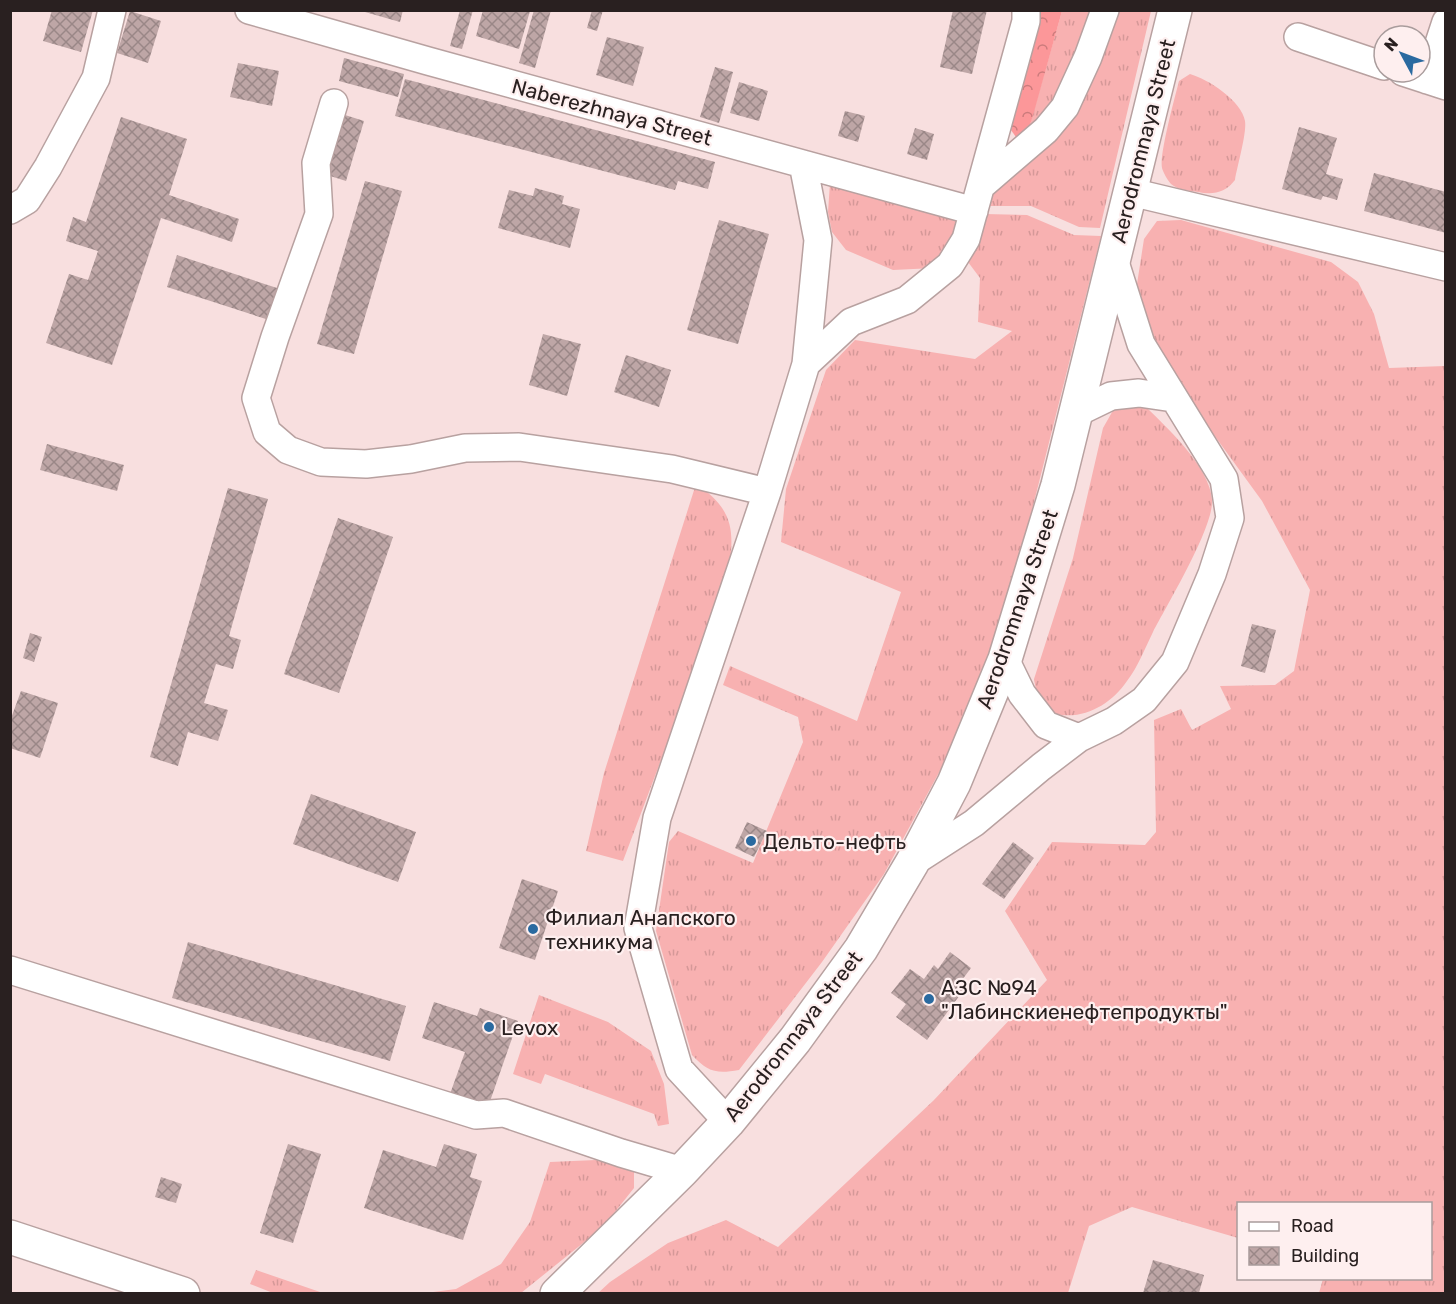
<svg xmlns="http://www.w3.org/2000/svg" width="1456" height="1304" viewBox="0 0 1456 1304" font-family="Rubik,sans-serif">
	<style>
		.grass { fill: url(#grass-tufts) }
		.forest { fill: url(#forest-crowns) }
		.building { fill: url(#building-cross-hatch) }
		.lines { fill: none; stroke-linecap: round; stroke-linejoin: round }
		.minor-casing { stroke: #b8a1a0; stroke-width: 30 }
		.major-casing { stroke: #b8a1a0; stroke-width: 36 }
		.minor { stroke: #fff; stroke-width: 27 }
		.major { stroke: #fff; stroke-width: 33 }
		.poi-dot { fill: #2a6aa0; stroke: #feefef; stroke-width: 2 }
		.labels { text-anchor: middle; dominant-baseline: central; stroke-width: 4.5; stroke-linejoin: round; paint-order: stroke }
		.street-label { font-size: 21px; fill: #292020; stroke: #feefef }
		.poi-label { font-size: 21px; fill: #292020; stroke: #feefef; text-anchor: start }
	</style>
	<defs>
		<pattern id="grass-tufts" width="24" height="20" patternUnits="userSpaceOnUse" patternTransform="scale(1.5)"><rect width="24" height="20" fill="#f8b1b1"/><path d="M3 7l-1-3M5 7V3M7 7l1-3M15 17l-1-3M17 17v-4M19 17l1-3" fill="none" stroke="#d59898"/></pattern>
		<pattern id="forest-crowns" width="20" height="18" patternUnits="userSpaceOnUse" patternTransform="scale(1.5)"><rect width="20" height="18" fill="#fc9799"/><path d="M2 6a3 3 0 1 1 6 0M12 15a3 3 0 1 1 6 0" fill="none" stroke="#cc7b7c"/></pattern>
		<pattern id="building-cross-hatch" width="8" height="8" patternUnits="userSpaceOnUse" patternTransform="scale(1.5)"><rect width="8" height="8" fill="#bea6a6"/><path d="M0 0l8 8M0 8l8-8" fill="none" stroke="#9a8787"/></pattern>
	</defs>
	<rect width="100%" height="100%" fill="#f8dfdf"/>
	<path class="grass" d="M 1062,11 L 1093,11 L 1052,109 L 1028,131 Z
		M 1117,11 L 1151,11 L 1100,228 L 1079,227 L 1031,206 L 988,206 L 997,182 Z
		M 1190,74 C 1208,79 1242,101 1245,121 C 1247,133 1237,167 1235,180 C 1225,193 1213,195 1198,192 C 1190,191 1178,190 1171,184 C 1168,181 1163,172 1162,168 C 1159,155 1175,97 1179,81 Z
		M 830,183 L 967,221 L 934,268 L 893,270 L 846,250 L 832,232 L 828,212 Z
		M 984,214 L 1027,215 L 1074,235 L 1101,236 L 1030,518 L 1008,596 L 982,673 L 942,767 L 884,874 L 822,962 L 739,1070 C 716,1074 708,1072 692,1055 L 656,931 L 669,842 L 678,831 L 753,863 L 803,742 L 798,717 L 723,685 L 730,666 L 857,721 L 901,592 L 781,542 L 786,489 L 826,370 L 855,340 L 975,359 L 1012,331 L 978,322 L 980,278 L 968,262 Z
		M 1181,220 L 1331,262 L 1358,282 L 1374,314 L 1389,368 L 1445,366 L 1445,1293 L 1319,1293 L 1323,1279 L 1430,1278 L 1430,1204 L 1238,1204 L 1238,1238 L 1132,1207 L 1089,1226 L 1068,1293 L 597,1294 L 610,1282 L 668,1243 L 726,1220 L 778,1247 L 934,1100 L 1047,980 L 1005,911 L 1052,842 L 1145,845 L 1156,832 L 1154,720 L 1181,709 L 1192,730 L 1231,709 L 1220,686 L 1275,685 L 1294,671 L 1310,590 L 1262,501 L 1174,380 L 1148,340 L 1137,284 L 1144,239 L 1157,221 Z
		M 1141,402 C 1165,426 1210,466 1212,500 C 1214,527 1167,605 1153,632 C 1145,648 1138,667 1127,681 C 1113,702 1088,718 1062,715 C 1042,713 1037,697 1034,679 L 1073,558 L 1103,428 L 1115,407 Z
		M 696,484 C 740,513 733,538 727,585 L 623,861 L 586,851 L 604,773 Z
		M 539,995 L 608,1022 L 651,1051 L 664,1084 L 669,1124 L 658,1126 L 654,1114 L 545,1074 L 541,1084 L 513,1074 Z
		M 619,1159 L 634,1168 L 634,1188 L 603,1227 L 521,1293 L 418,1294 L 456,1289 L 501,1264 L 530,1222 L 550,1162 Z
		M 256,1270 L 323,1293 L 273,1293 L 250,1284 Z"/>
	<path class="forest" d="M 1039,11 L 1062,11 L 1034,112 L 1028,131 L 1018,140 L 1011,130 Z"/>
	<path class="building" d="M 52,10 L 93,10 L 81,52 L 43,41 Z
		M 358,10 L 403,10 L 400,22 Z
		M 460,10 L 473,10 L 462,49 L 450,46 Z
		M 483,10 L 530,11 L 519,49 L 476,36 Z
		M 534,10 L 551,10 L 535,68 L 519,63 Z
		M 592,10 L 603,10 L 597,31 L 587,28 Z
		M 953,10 L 987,10 L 972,74 L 940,67 Z
		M 130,11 L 161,21 L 148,63 L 117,53 Z
		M 607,37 L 644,47 L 633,86 L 596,75 Z
		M 344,58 L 404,74 L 398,97 L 339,81 Z
		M 238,63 L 279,71 L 272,106 L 230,97 Z
		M 715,67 L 733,72 L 719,123 L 700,117 Z
		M 405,79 L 715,162 L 708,189 L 678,181 L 675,190 L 395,116 Z
		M 739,82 L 768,91 L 759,121 L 730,113 Z
		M 845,111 L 865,116 L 858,142 L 838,136 Z
		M 342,114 L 364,121 L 346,181 L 324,174 Z
		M 121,117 L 187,139 L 169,195 L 239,219 L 232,242 L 161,218 L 112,365 L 46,343 L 69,274 L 88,280 L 98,251 L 66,241 L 73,217 L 86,222 Z
		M 1299,127 L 1337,138 L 1326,174 L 1343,179 L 1337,200 L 1323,196 L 1321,200 L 1282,189 Z
		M 915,128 L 934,134 L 927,160 L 907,154 Z
		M 1374,173 L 1446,192 L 1446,233 L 1364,211 Z
		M 365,181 L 402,191 L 354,354 L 317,344 Z
		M 535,188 L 564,196 L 562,204 L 580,209 L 570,248 L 498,228 L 509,190 L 533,196 Z
		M 719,220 L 769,234 L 738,344 L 687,330 Z
		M 177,255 L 280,289 L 269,320 L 167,287 Z
		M 543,334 L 581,344 L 567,396 L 529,385 Z
		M 626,355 L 671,370 L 659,407 L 614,392 Z
		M 47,444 L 124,465 L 117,491 L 40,470 Z
		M 228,488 L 268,499 L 229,636 L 241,640 L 233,669 L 216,664 L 204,703 L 228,710 L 218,741 L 188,732 L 178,766 L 150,757 Z
		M 338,518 L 393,537 L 339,693 L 284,674 Z
		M 1252,624 L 1276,630 L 1265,673 L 1241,666 Z
		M 30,633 L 42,637 L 34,662 L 23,658 Z
		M 21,691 L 58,703 L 40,758 L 10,748 L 10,721 Z
		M 311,794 L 416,832 L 398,882 L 293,844 Z
		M 747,822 L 767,831 L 754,857 L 735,848 Z
		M 1013,842 L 1034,858 L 1004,899 L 982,884 Z
		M 522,879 L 558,891 L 535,960 L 499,948 Z
		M 188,942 L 406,1006 L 390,1061 L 172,998 Z
		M 950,952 L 971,968 L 959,984 L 965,988 L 927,1040 L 896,1017 L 906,1004 L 891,993 L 910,969 L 924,979 L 934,965 L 938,969 Z
		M 434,1002 L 477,1016 L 480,1008 L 518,1021 L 488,1107 L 450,1094 L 465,1052 L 422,1038 Z
		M 288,1144 L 321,1154 L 293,1243 L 260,1233 Z
		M 444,1144 L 477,1154 L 470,1177 L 482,1181 L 463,1240 L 364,1208 L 383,1150 L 436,1167 Z
		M 161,1177 L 182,1184 L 176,1203 L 155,1197 Z
		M 1153,1260 L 1204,1275 L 1199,1293 L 1143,1293 Z"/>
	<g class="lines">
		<g class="minor-casing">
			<path id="minor" d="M 249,10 L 428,61 L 974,211
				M 1298,37 L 1384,66
				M 1403,72 L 1446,86
				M 1427,80 L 1446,22
				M 334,103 L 316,163 L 319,214 L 275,337 L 256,398 L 267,432 L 288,450 L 321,462 L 366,464 L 411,459 L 465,448 L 519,447 L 672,469 L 767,492
				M 803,164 L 818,240 L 806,364
				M 982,185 L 1046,130 L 1065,107 L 1088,57 L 1105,10
				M 1131,192 L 1446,267
				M 10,210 L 27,200 L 48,167 L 96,78 L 112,10
				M 1076,413 L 1111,396 L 1139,393 L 1173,398
				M 1005,659 L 1022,694 L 1046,725 L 1079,738
				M 912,863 L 974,823 L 1041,767 L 1079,738 L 1114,721 L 1144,700 L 1175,662 L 1212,574 L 1230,518 L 1224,479 L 1141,344 L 1114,259
				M 10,970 L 476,1115 L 504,1113 L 621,1153 L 682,1171
				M 728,1122 L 679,1069 L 638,928 L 657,818 L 767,492 L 806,364 L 851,322 L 907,300 L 950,265 L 966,239 L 1026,21 L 1026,10"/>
		</g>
		<g class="major-casing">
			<path id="major" d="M 10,1237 L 183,1294
				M 557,1294 L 682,1171 L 728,1122 L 795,1040 L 861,949 L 912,863 L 954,783 L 1005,659 L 1058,485 L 1175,10"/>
		</g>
		<use href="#minor" class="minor"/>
		<use href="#major" class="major"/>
	</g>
	<g class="poi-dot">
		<circle cx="751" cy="841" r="6"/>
		<circle cx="533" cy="929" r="6"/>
		<circle cx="929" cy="999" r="6"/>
		<circle cx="489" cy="1027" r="6"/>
	</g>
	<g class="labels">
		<g class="street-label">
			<text transform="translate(612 112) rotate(15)">Naberezhnaya Street</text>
			<text transform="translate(1143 141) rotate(-76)">Aerodromnaya Street</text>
			<text transform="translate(1017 609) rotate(-71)">Aerodromnaya Street</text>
			<text transform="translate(793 1036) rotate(-52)">Aerodromnaya Street</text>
		</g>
		<g class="poi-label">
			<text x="763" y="841">Дельто-нефть</text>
			<text x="545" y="917">Филиал Анапского<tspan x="545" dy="24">техникума</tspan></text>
			<text x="941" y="987">АЗС №94<tspan x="941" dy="24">"Лабинскиенефтепродукты"</tspan></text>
			<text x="501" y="1027">Levox</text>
		</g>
	</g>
	<rect width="1456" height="1304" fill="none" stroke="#292020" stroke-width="24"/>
	<rect x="1237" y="1202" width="195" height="78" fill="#feefef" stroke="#a99c9c" stroke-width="1.5"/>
	<rect x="1249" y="1222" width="30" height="9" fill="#ffffff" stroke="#a99c9c" stroke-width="1.5"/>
	<text x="1291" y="1232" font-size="18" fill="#292020">Road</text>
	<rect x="1249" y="1247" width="30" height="18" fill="url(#building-cross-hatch)" stroke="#a99c9c" stroke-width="1.5"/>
	<text x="1291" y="1262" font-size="18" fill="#292020">Building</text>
	<g transform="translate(1402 54) rotate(311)"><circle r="28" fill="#feefef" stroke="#a99c9c" stroke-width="1.5"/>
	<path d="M0-4.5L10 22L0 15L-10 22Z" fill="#2a6aa0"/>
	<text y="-9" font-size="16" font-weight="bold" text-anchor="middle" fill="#292020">N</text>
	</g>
</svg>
